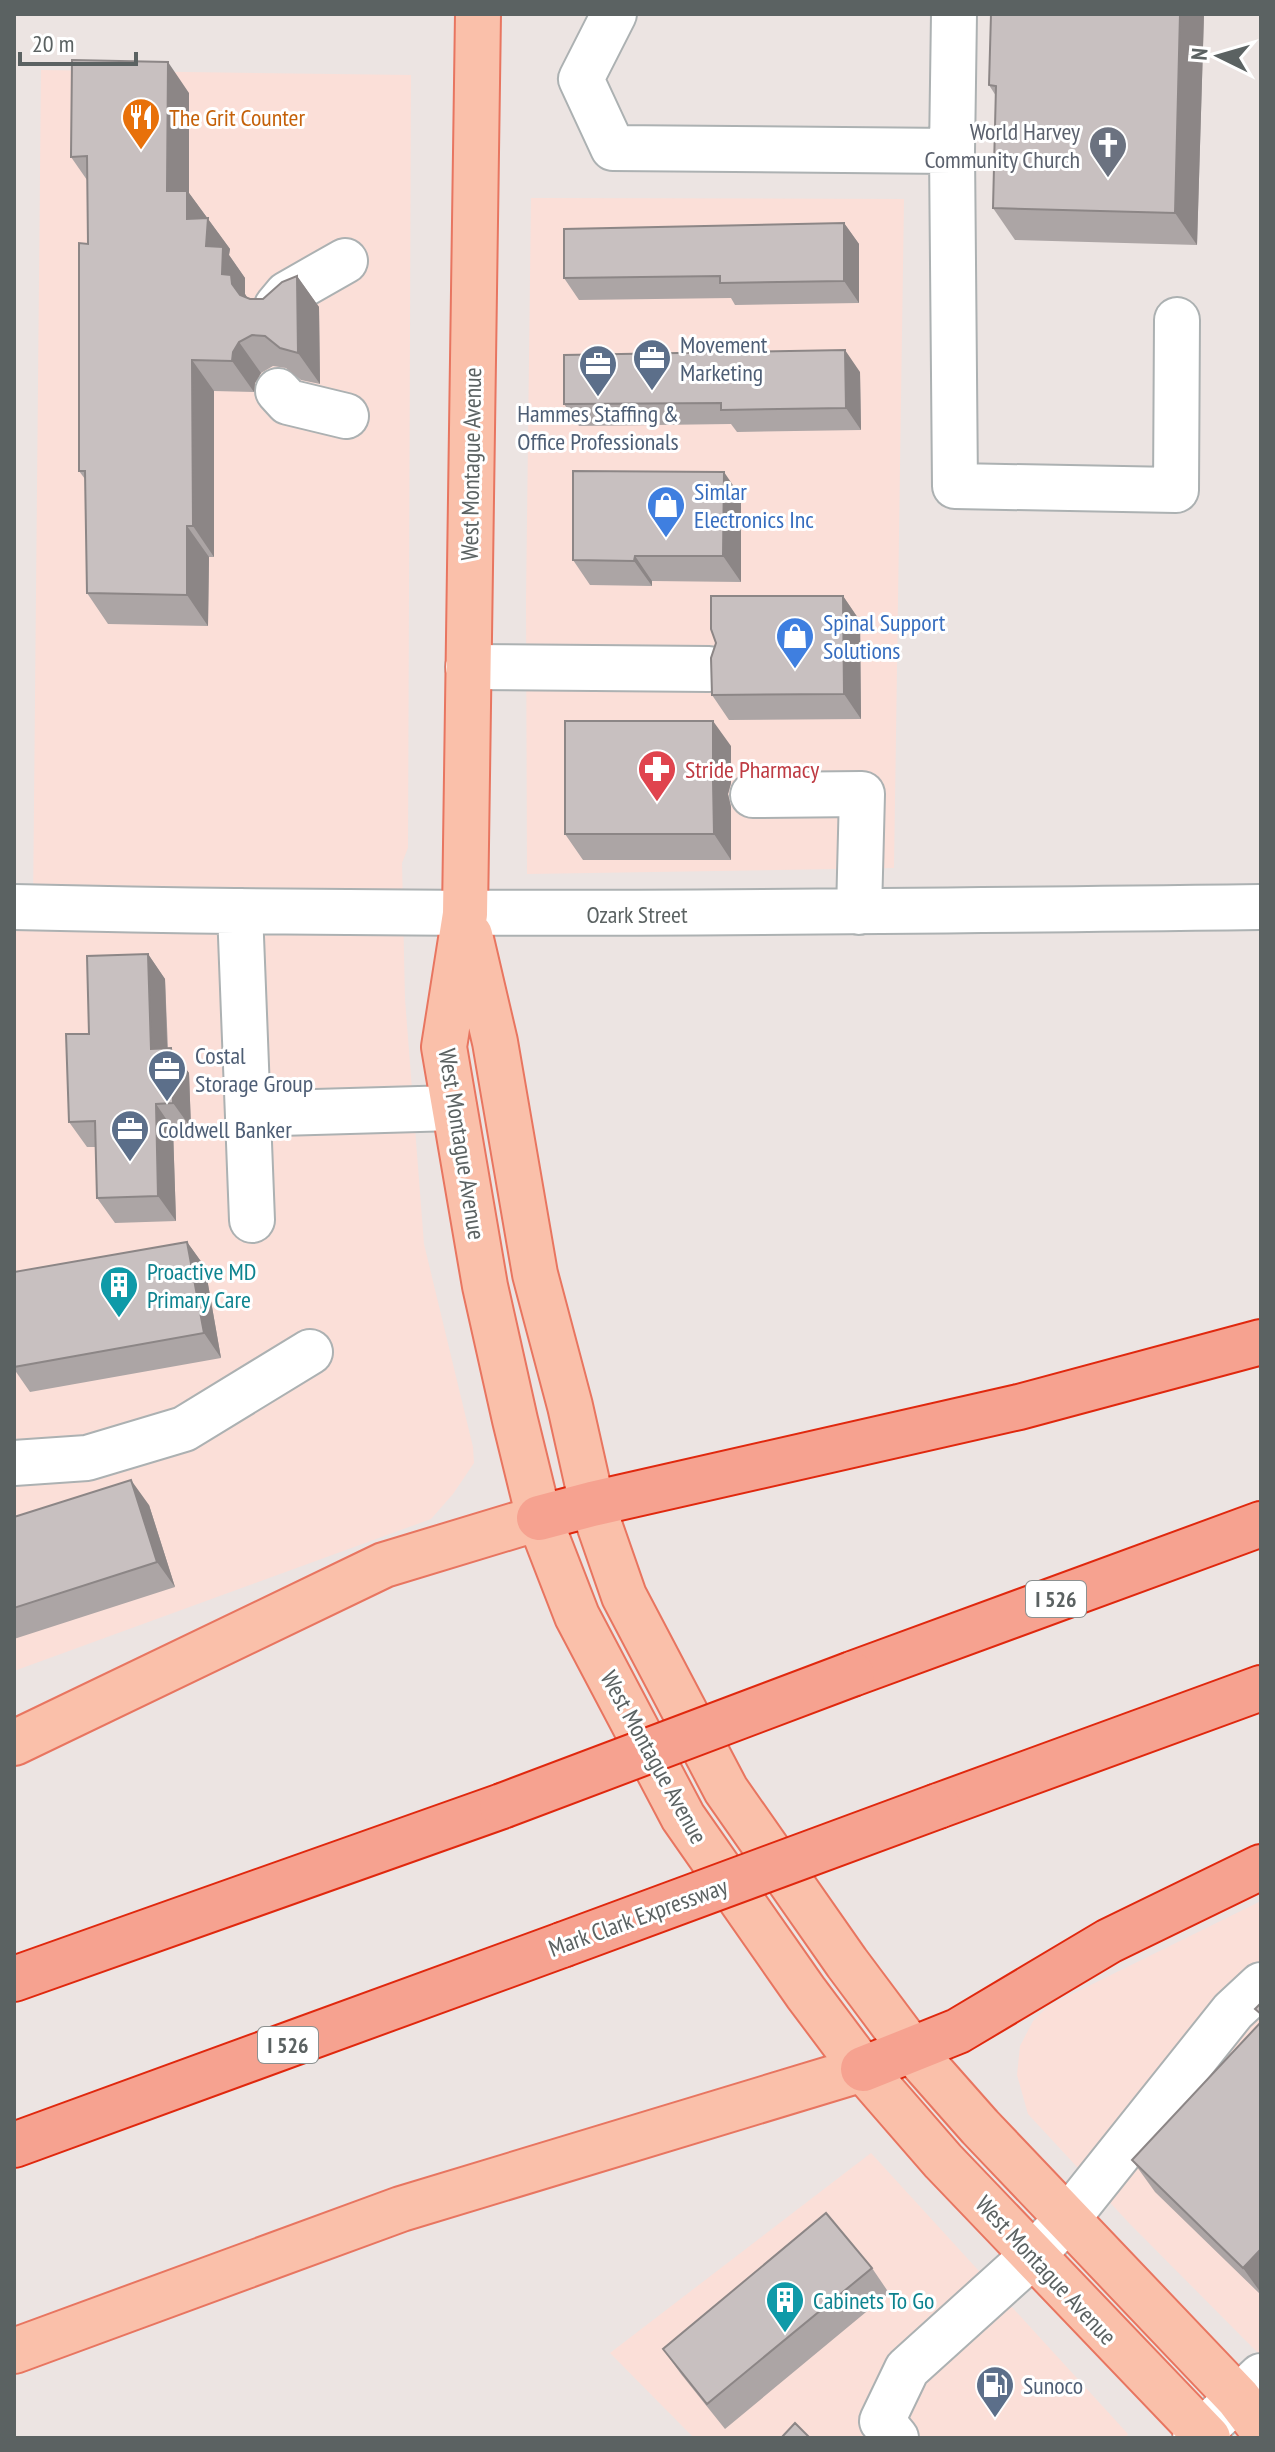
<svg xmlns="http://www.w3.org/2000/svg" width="1275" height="2452" viewBox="0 0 1275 2452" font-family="'PT Sans Narrow',sans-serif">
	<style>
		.commercial { fill: #fbdfd8 }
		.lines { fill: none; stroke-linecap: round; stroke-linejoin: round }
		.minor-casing { stroke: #acb1b2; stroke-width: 48 }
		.major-casing { stroke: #e87560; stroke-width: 48 }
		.highway-casing { stroke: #e0280e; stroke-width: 48 }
		.minor { stroke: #fff; stroke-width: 44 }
		.major { stroke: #fac0aa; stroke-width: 44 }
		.highway { stroke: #f6a290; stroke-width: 44 }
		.highway-bridge-casing { stroke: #e0280e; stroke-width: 48; stroke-linecap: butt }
		.highway-bridge { stroke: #f6a290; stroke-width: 44 }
		.wall { fill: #aca5a5 }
		.shaded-wall { fill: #8c8686 }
		.building { fill: #c8c0c0; stroke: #8c8686; stroke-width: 2 }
		.labels { text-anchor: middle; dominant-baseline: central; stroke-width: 6; stroke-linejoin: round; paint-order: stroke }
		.shield { fill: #fff; stroke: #8c9191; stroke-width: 2 }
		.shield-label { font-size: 22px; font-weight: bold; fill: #5b6262 }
		.food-label { font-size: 24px; fill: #c56008; stroke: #fff; text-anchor: start }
		.worship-label { font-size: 24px; fill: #5b616d; stroke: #fff; text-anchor: end }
		.service-label { font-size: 24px; fill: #4e5e75; stroke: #fff; text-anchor: start }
		.street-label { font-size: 24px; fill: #5b6262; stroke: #fff }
		.shop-label { font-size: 24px; fill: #366cbe; stroke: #fff; text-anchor: start }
		.health-label { font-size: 24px; fill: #be3a42; stroke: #fff; text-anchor: start }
		.culture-label { font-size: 24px; fill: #0d838f; stroke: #fff; text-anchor: start }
	</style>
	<rect width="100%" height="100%" fill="#ece4e2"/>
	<path class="commercial" d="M 41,70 L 411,75 L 408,848 L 402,863 L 405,999 L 424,1244 L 473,1447 L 474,1463 L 453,1494 L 431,1519 L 14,1671 L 14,907 L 33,907 Z
		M 531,198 L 904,199 L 894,868 L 527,874 L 526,600 Z
		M 1261,1901 L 1261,2356 L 1129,2223 L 1028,2114 L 1017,2075 L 1020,2046 L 1033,2021 L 1048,2006 Z
		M 871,2153 L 1128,2434 L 1126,2438 L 694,2438 L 610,2353 Z"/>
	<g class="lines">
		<g class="minor-casing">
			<path id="minor" d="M 614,14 L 581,79 L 613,148 L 952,151 L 955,486 L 1176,490 L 1177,320
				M 952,151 L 954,14
				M 277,306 L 287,294 L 345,261
				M 278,391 L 288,402 L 346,416
				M 468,667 L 709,669
				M 753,795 L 862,794 L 859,912
				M 14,907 C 430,917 845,912 1261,907
				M 240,911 L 252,1220
				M 248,1114 L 454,1108
				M 14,1463 L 87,1458 L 184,1429 L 310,1352
				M 896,2438 L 882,2421 L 907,2369 L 1032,2256 L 1067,2219 L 1233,2011 L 1261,1985
				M 1195,2438 L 1261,2376"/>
		</g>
		<g class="major-casing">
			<path id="major" d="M 478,14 L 465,914 L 444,1047 L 485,1286 L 515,1420 L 539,1518 L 577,1616 L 683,1817 L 806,1993 L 863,2069 L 943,2161 L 1208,2438
				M 470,935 L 495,1042 L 535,1274 L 570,1406 L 592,1504 L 624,1596 L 726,1790 L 847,1963 L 912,2050 L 980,2127 L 1238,2398 L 1261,2428
				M 14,1743 L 384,1565 L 539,1518
				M 14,2351 L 401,2209 L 863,2069"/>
		</g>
		<g class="highway-casing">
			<path id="highway" d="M 539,1518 L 592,1504 L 1019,1407 L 1261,1342
				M 852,1674 L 1261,1524
				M 938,1806 L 1261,1688
				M 14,1979 L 502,1806
				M 863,2069 L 958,2031 L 1109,1941 L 1261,1867
				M 14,2145 L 562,1945"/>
		</g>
		<use href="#minor" class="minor"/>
		<use href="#major" class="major"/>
		<use href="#highway" class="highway"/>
		<g class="highway-bridge-casing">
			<path id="highway-bridge" d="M 502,1806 L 852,1674
				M 562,1945 L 938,1806"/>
		</g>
		<use href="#highway-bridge" class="highway-bridge"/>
	</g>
	<path class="wall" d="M 991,14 L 1204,14 L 1197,245 L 1015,240 L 993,208 L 996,96 L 989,85 Z
		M 189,93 L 189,193 L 230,249 L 229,255 L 245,278 L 245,294 L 247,298 L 250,299 L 263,299 L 297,276 L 319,307 L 320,384 L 301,380 L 286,368 L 273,366 L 261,373 L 255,383 L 254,392 L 214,391 L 214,557 L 209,557 L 208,626 L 108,624 L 87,593 L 85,479 L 79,471 L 88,244 L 87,180 L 71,157 Z
		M 844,223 L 859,244 L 859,303 L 735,305 L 731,298 L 579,300 L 564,278 Z
		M 860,372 L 861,430 L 737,432 L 731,424 L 579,426 L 564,404 Z
		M 741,497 L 741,582 L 652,581 L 652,586 L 590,585 L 573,560 Z
		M 843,596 L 860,621 L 861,719 L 729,720 L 712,695 Z
		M 731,746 L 731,783 L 728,794 L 731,807 L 731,860 L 583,860 L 565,834 Z
		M 148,954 L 165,979 L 168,1048 L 189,1073 L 191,1128 L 173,1129 L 176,1221 L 115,1223 L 97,1198 L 96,1147 L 87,1147 L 69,1122 L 89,1034 Z
		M 187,1242 L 205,1267 L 221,1358 L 30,1392 L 14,1369 L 14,1272 Z
		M 149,1505 L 175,1587 L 14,1639 L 14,1517 Z
		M 1261,2022 L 1261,2295 L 1155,2192 L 1132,2160 Z
		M 872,2268 L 889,2293 L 725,2429 L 681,2374 L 663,2349 Z"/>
	<path class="shaded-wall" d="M 1180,14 L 1204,14 L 1197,245 L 1175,213 Z
		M 168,62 L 189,93 L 189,193 L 230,249 L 229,255 L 245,278 L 245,294 L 253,306 L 254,315 L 222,274 L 167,191 Z
		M 844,223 L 859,244 L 859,303 L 844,281 Z
		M 297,276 L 319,307 L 320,384 L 298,353 Z
		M 239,342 L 261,373 L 255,383 L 254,392 L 232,361 L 233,352 Z
		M 845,350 L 860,372 L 861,430 L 846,408 Z
		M 192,360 L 214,391 L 214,557 L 193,526 Z
		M 724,472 L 741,497 L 741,582 L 723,556 Z
		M 187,526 L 209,557 L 208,626 L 187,595 Z
		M 635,556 L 652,581 L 652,586 L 634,561 Z
		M 843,596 L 860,621 L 861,719 L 844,694 Z
		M 713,721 L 731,746 L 731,783 L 728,794 L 731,807 L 731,860 L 714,834 L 710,769 Z
		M 148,954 L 165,979 L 168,1074 L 151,1049 Z
		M 171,1048 L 189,1073 L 191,1128 L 173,1103 Z
		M 156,1104 L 173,1129 L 176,1221 L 158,1196 Z
		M 187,1242 L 205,1267 L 221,1358 L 204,1333 Z
		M 131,1480 L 149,1505 L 175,1587 L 157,1562 Z
		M 1261,2249 L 1261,2293 L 1243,2268 Z"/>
	<path class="building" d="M 991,14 L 1180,14 L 1175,213 L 993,208 L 996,86 L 989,85 Z
		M 72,60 L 168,62 L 167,191 L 187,191 L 187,219 L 208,218 L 206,246 L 223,247 L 222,274 L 231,275 L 232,284 L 240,295 L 250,299 L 263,299 L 282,282 L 297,276 L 298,353 L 280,348 L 265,336 L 252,335 L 239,342 L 233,352 L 232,361 L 192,360 L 193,526 L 187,526 L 187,595 L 87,593 L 85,471 L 79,471 L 79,243 L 88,244 L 87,156 L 71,157 Z
		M 844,223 L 844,281 L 720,283 L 720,276 L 564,278 L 564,229 Z
		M 845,350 L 846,408 L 721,410 L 721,403 L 564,404 L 564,355 Z
		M 573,471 L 724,472 L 723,556 L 635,556 L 634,561 L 573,560 Z
		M 711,596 L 843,596 L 844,694 L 712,695 L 711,658 L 716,643 L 711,629 Z
		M 565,721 L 713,721 L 713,758 L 710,769 L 713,781 L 714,834 L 565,834 Z
		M 148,954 L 151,1049 L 171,1048 L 173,1103 L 156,1104 L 158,1196 L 97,1198 L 95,1121 L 69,1122 L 66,1034 L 89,1034 L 87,956 Z
		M 187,1242 L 204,1333 L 14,1367 L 14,1272 Z
		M 131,1480 L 157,1562 L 14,1608 L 14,1517 Z
		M 1261,2003 L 1261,2014 L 1255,2009 Z
		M 1261,2022 L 1261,2249 L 1243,2268 L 1132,2160 Z
		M 826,2213 L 872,2268 L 707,2404 L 663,2349 Z
		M 795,2423 L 810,2438 L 781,2438 Z"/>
	<defs>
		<g id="restaurant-pin" transform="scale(2)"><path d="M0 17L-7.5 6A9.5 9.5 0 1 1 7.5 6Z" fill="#e8710a" stroke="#fff"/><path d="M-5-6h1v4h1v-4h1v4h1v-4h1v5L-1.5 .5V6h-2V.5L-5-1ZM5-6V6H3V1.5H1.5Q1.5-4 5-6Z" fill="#fff"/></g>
		<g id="church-pin" transform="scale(2)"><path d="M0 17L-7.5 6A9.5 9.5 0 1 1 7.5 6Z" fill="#6b7280" stroke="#fff"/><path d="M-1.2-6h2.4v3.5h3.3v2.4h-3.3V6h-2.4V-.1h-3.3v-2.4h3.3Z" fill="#fff"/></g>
		<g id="office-pin" transform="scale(2)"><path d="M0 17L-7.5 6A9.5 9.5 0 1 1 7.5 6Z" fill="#5c6f8a" stroke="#fff"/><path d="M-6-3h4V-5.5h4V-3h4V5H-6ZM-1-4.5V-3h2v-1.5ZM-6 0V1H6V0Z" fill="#fff"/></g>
		<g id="shop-pin" transform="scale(2)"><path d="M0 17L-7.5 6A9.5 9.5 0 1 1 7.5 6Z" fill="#3f7fe0" stroke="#fff"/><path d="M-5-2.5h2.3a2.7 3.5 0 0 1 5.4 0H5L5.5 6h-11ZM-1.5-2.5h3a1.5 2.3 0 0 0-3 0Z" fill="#fff"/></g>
		<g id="pharmacy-pin" transform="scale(2)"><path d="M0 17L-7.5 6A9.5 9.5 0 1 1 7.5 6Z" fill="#e0444e" stroke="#fff"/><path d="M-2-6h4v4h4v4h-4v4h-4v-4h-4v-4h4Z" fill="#fff"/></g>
		<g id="building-pin" transform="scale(2)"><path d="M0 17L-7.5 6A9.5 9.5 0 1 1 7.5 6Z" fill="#0f9aa8" stroke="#fff"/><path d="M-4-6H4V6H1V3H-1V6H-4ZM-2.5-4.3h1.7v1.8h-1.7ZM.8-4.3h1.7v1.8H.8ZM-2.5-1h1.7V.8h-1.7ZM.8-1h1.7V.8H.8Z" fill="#fff"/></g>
		<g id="fuel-pin" transform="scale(2)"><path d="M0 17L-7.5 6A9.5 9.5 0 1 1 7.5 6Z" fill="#5c6f8a" stroke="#fff"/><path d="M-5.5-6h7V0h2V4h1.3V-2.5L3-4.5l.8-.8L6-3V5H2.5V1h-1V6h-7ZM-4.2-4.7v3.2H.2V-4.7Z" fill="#fff"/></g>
	</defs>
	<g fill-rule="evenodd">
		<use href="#restaurant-pin" x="141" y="117"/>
		<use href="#church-pin" x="1108" y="145"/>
		<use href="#office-pin" x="652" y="358"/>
		<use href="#office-pin" x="598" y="364"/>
		<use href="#shop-pin" x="666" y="505"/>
		<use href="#shop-pin" x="795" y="636"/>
		<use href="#pharmacy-pin" x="657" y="769"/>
		<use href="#office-pin" x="167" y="1069"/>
		<use href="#office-pin" x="130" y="1129"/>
		<use href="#building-pin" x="119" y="1285"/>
		<use href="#building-pin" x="785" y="2300"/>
		<use href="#fuel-pin" x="995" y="2385"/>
	</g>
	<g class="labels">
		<g class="shield">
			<rect x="1026" y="1581" width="60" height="36" rx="6"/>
			<rect x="258" y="2027" width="60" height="36" rx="6"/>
		</g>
		<g class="shield-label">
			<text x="1056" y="1599">I 526</text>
			<text x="288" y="2045">I 526</text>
		</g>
		<g class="food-label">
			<text x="169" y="117">The Grit Counter</text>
		</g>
		<g class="worship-label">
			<text x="1080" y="131">World Harvey<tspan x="1080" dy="28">Community Church</tspan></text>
		</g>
		<g class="service-label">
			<text x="680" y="344">Movement<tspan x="680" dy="28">Marketing</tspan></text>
			<text x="598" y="413" text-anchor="middle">Hammes Staffing &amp;<tspan x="598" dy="28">Office Professionals</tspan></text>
			<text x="195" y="1055">Costal<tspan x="195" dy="28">Storage Group</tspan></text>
			<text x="158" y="1129">Coldwell Banker</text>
			<text x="1023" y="2385">Sunoco</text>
		</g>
		<g class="street-label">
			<text transform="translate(471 464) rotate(-89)">West Montague Avenue</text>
			<text x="637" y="914">Ozark Street</text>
			<text transform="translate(462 1144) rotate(81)">West Montague Avenue</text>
			<text transform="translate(654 1757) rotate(61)">West Montague Avenue</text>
			<text transform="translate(638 1917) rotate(-20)">Mark Clark Expressway</text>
			<text transform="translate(1046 2270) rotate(47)">West Montague Avenue</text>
		</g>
		<g class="shop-label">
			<text x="694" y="491">Simlar<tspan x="694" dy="28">Electronics Inc</tspan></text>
			<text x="823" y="622">Spinal Support<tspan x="823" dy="28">Solutions</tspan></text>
		</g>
		<g class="health-label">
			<text x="685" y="769">Stride Pharmacy</text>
		</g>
		<g class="culture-label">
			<text x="147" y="1271">Proactive MD<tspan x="147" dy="28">Primary Care</tspan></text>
			<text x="813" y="2300">Cabinets To Go</text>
		</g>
	</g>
	<rect width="1275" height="2452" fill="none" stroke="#5b6262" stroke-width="32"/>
	<g transform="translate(1219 56) rotate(275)" stroke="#ffffff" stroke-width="6" paint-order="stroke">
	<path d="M0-6L14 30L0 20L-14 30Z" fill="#5b6262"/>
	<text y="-12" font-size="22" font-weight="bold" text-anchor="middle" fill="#5b6262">N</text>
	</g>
	<path d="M20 52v12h116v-12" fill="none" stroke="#5b6262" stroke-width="4"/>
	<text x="32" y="52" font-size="24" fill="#5b6262" stroke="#ffffff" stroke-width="6" paint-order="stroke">20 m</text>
</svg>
